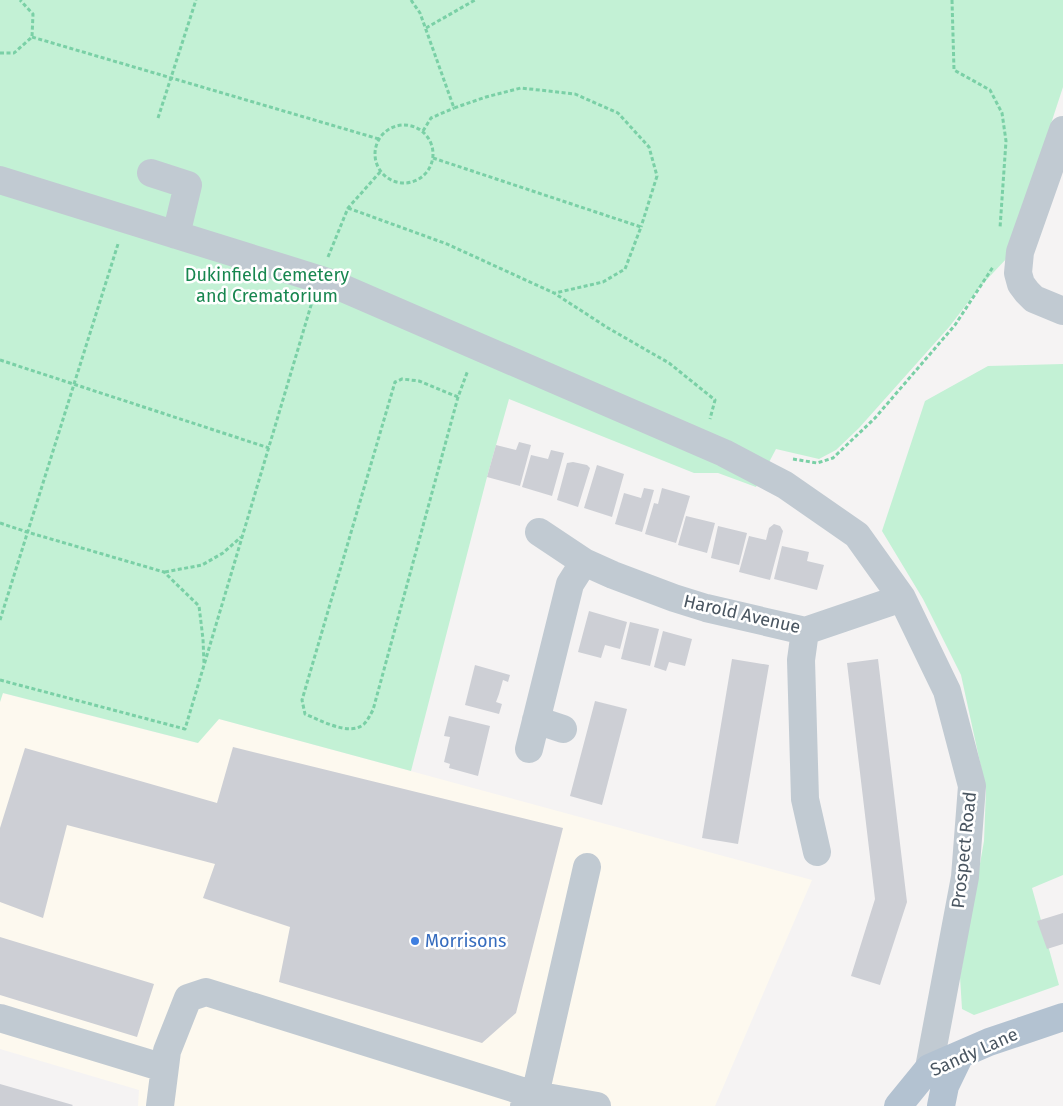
<svg xmlns="http://www.w3.org/2000/svg" width="1063" height="1106" viewBox="0 0 1063 1106" font-family="'Fira Sans',sans-serif">
	<style>
		.commercial { fill: #fdf9ef }
		.green { fill: #c3f1d5 }
		.building { fill: #cdcfd5 }
		.lines { fill: none; stroke-linecap: round; stroke-linejoin: round }
		.path { stroke: #7ad0a6; stroke-width: 3; stroke-dasharray: 4 2.5; stroke-linecap: butt }
		.minor { stroke: #c1cad2; stroke-width: 28 }
		.major { stroke: #b3c2d1; stroke-width: 28 }
		.shop-dot { fill: #3f7fe0; stroke: #fff; stroke-width: 2 }
		.labels { text-anchor: middle; dominant-baseline: central; stroke-width: 5; stroke-linejoin: round; paint-order: stroke }
		.park-label { font-size: 18px; fill: #17864f; stroke: #fff }
		.street-label { font-size: 18px; fill: #4a5661; stroke: #fff }
		.shop-label { font-size: 18px; fill: #366cbe; stroke: #fff; text-anchor: start }
	</style>
	<rect width="100%" height="100%" fill="#f5f3f3"/>
	<path class="commercial" d="M 2,693 L 197,743 L 219,719 L 812,880 L 715,1106 L 138,1106 L 139,1090 L 0,1049 L 0,702 Z"/>
	<path class="green" d="M 0,0 L 1063,0 L 1063,87 L 1007,258 L 978,289 L 950,326 L 859,428 L 836,450 L 819,459 L 776,449 L 756,487 L 718,473 L 694,473 L 509,399 L 487,477 L 411,771 L 219,719 L 198,743 L 3,693 L 0,702 Z
		M 1063,364 L 1063,875 L 1032,888 L 1059,985 L 974,1015 L 962,1009 L 960,977 L 984,841 L 986,790 L 961,675 L 923,599 L 882,531 L 925,401 L 988,366 Z"/>
	<path class="building" d="M 519,442 L 531,445 L 520,486 L 487,477 L 496,445 L 516,450 Z
		M 551,450 L 564,453 L 552,496 L 522,487 L 531,455 L 548,459 Z
		M 573,462 L 587,465 L 590,468 L 578,507 L 557,500 L 567,463 Z
		M 597,465 L 624,474 L 612,517 L 584,508 Z
		M 644,488 L 654,490 L 642,532 L 615,524 L 624,493 L 641,498 Z
		M 662,488 L 690,496 L 676,543 L 645,534 L 654,503 L 658,504 Z
		M 686,516 L 715,523 L 707,553 L 678,545 Z
		M 774,524 L 780,526 L 783,531 L 770,580 L 739,572 L 749,536 L 766,540 L 769,528 Z
		M 718,526 L 747,533 L 739,565 L 711,558 Z
		M 782,546 L 809,552 L 807,561 L 824,565 L 817,590 L 774,579 Z
		M 589,611 L 627,622 L 620,649 L 605,645 L 601,658 L 578,652 Z
		M 630,622 L 659,629 L 650,666 L 621,659 Z
		M 663,631 L 692,639 L 685,666 L 669,662 L 666,671 L 654,667 Z
		M 732,659 L 769,665 L 738,844 L 702,838 Z
		M 878,659 L 907,902 L 880,985 L 851,976 L 875,899 L 847,663 Z
		M 475,665 L 510,675 L 508,682 L 503,680 L 499,694 L 496,702 L 502,704 L 499,714 L 465,705 Z
		M 595,701 L 627,709 L 602,805 L 570,796 Z
		M 449,716 L 490,726 L 478,776 L 449,768 L 450,764 L 444,762 L 450,737 L 444,736 Z
		M 233,747 L 563,828 L 516,1013 L 482,1043 L 279,982 L 290,927 L 203,898 L 215,864 L 67,825 L 43,918 L 0,902 L 0,828 L 25,748 L 217,803 Z
		M 1063,913 L 1063,944 L 1047,949 L 1037,921 Z
		M 0,937 L 154,984 L 137,1037 L 0,995 Z
		M 0,1084 L 73,1105 L 72,1106 L 0,1106 Z"/>
	<g class="lines">
		<path class="path" d="M 411,0 L 420,13 L 454,108 L 486,97 L 521,88 L 575,94 L 618,113 L 649,147 L 657,176 L 641,227
			M 952,0 L 954,70 L 990,90 L 1002,113 L 1006,141 L 1000,228
			M 426,28 L 475,0
			M 32,37 L 379,139
			M 0,53 L 14,53 L 32,37 L 33,14 L 20,0
			M 158,118 L 196,0
			M375 154a29 29 0 1 1 58 0a29 29 0 1 1-58 0Z
			M 423,131 L 431,118 L 454,108
			M 433,158 L 641,227 L 625,269 L 603,282 L 555,293
			M 348,208 L 447,244 L 554,293 L 608,328 L 669,363 L 715,400 L 710,419
			M 328,257 L 348,208 L 381,171
			M 0,360 L 269,448
			M 458,397 L 419,381 L 402,379 L 395,382 L 302,700 L 305,714 C 320,720 350,737 364,724 C 368,720 370,715 373,710 L 458,397 L 468,370
			M 793,459 L 817,463 L 833,458 L 875,418 L 955,325 L 993,267
			M 0,523 L 27,532 L 164,572 L 199,606 L 203,639 L 204,663
			M 165,572 L 202,565 L 223,553 L 241,537
			M 0,620 L 118,244
			M 0,680 L 185,729 L 312,302"/>
		<path class="minor" d="M 1063,130 L 1020,252 L 1018,273 L 1021,284 L 1027,292 L 1034,299 L 1063,311
			M 151,173 L 188,185 L 176,235
			M 0,180 L 331,283 L 724,453 L 785,485 L 857,535 L 902,598 L 947,691 L 972,786 L 965,877 L 929,1068
			M 539,532 L 584,562 L 613,575 L 674,598 L 706,608 L 805,631 L 902,598
			M 805,631 L 801,660 L 805,799 L 817,852
			M 536,720 L 563,729
			M 529,749 L 570,584 L 584,562
			M 587,867 L 535,1095 L 597,1106
			M 0,1018 L 164,1068
			M 160,1106 L 167,1051 L 188,998 L 206,992 L 535,1095 L 524,1106"/>
		<path class="major" d="M 898,1106 L 929,1068 L 989,1042 L 1063,1017
			M 941,1106 L 945,1086 L 960,1055"/>
	</g>
	<circle class="shop-dot" cx="415" cy="941" r="5"/>
	<g class="labels">
		<g class="park-label">
			<text x="267" y="275">Dukinfield Cemetery<tspan x="267" dy="21">and Crematorium</tspan></text>
		</g>
		<g class="street-label">
			<text transform="translate(742 614) rotate(13)">Harold Avenue</text>
			<text transform="translate(964 850) rotate(-84)">Prospect Road</text>
			<text transform="translate(974 1052) rotate(-24)">Sandy Lane</text>
		</g>
		<g class="shop-label">
			<text x="425" y="941">Morrisons</text>
		</g>
	</g>
</svg>
